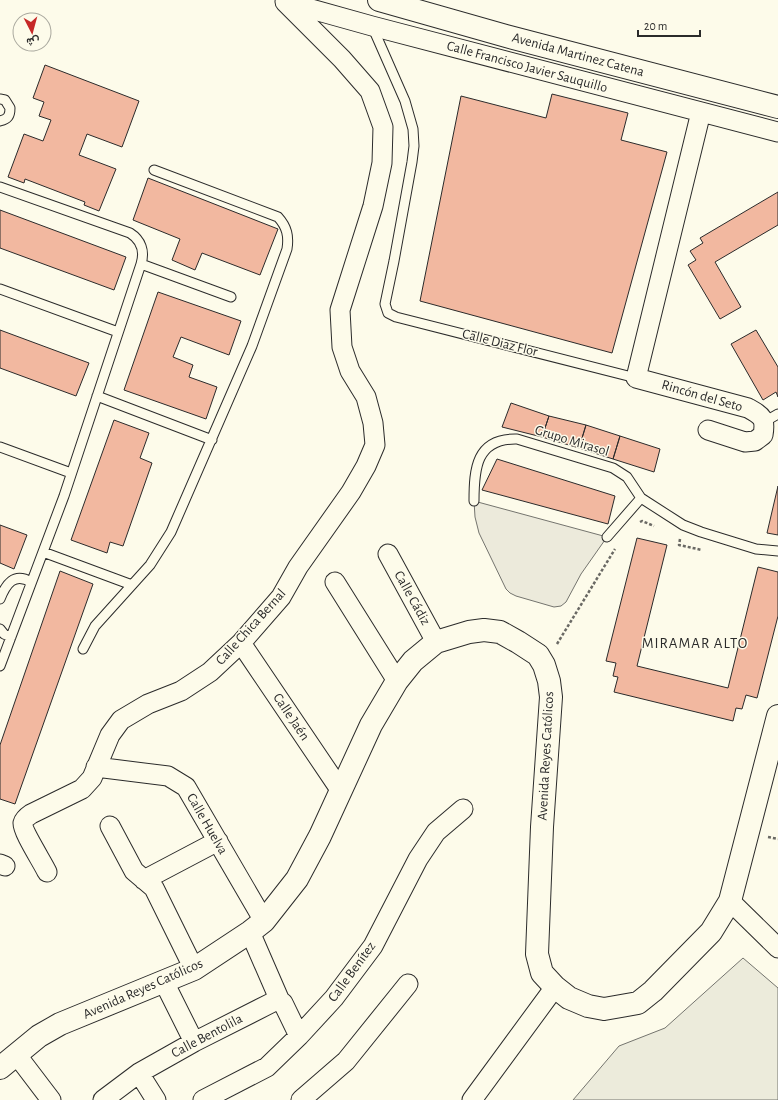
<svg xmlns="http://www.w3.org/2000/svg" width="778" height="1100" viewBox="0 0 778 1100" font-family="'Alegreya Sans',Vazirmatn,sans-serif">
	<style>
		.green { fill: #ecebdb; stroke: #74746e }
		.parking { fill: #eceadb; stroke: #74746e }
		.building { fill: #f2b8a0; stroke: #2b2b2b }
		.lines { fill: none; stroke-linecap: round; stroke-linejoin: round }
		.lane-casing { stroke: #2b2b2b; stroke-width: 11 }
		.street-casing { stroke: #2b2b2b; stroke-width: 21 }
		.secondary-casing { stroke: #2b2b2b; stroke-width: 24 }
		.highway-casing { stroke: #2b2b2b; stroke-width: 24 }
		.path { stroke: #6a6964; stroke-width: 2.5; stroke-dasharray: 3 2; stroke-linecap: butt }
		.lane { stroke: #fdfbea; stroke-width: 9 }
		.street { stroke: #fdfbea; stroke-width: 19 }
		.secondary { stroke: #fdfbea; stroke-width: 22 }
		.highway { stroke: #fdfbea; stroke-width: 22 }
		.labels { text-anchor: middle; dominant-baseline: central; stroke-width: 3; stroke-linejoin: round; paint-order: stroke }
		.street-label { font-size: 14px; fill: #2b2b2b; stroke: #fdfbea }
		.neighbourhood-label { font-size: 15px; letter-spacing: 1px; fill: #2b2b2b; stroke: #fdfbea }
	</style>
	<rect width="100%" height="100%" fill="#fdfbea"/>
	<path class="green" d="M 743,958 L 778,988 L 778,1100 L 573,1100 L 619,1046 L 665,1028 Z"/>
	<path class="parking" d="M 474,501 L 607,537 L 581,574 L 566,602 L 561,606 L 554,607 L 516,596 L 510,593 L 506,589 L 479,533 L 475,517 Z"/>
	<path class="building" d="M 45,65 L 139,101 L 122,147 L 87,134 L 79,155 L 116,169 L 99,211 L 84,205 L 85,202 L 25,179 L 24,183 L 8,177 L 24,134 L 43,141 L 51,120 L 39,116 L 44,102 L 33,98 Z
		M 552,94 L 628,113 L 621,140 L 667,152 L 612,353 L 420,301 L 461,96 L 546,118 Z
		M 148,178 L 278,229 L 260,275 L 202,253 L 195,270 L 172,260 L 180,239 L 133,220 Z
		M 778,192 L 778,225 L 715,262 L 741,307 L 720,319 L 688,265 L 696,260 L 690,251 L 703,243 L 700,238 Z
		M 0,210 L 126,257 L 114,290 L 0,248 Z
		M 158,292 L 241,321 L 229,355 L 181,337 L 173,357 L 193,365 L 189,377 L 217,387 L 206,419 L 124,390 Z
		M 0,330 L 89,363 L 76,396 L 0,368 Z
		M 756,330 L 778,367 L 778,397 L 776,392 L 763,400 L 731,344 Z
		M 511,403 L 549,416 L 542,437 L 502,427 Z
		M 549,416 L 586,425 L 579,448 L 542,437 Z
		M 114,420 L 149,433 L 140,458 L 152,463 L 123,546 L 110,542 L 107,553 L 71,540 Z
		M 586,425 L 620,436 L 613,459 L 579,448 Z
		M 620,436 L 660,449 L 654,472 L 613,459 Z
		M 497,459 L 615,496 L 608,524 L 482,490 Z
		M 778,486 L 778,535 L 767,533 Z
		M 0,525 L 27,535 L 14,569 L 0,563 Z
		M 637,538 L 667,545 L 637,666 L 728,688 L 758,567 L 778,572 L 778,616 L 757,698 L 746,695 L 742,709 L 736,708 L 733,721 L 614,692 L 618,677 L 613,676 L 616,663 L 606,661 Z
		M 60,571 L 93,584 L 15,804 L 0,799 L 0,745 Z"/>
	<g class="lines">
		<g class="lane-casing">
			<path id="lane" d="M 372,26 L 405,101 L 413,129 L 414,146 L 412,162 L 394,261 L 385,304 L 388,313 L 396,317 L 636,378
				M 0,99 L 5,100 L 10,108 C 10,116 8,119 0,121
				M 0,187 L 130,233 C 141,240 145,251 141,264 L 64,496 L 0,666
				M 141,264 L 231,297
				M 0,289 L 118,332
				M 97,396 L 212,440
				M 764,422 L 778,414
				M 0,447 L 71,473
				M 641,498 L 683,525 L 701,532 L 756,549 L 778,551
				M 474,501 C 474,469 476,438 517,439 L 613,468 L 627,477 L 641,498 L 607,537
				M 43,552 L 132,585
				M 0,599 C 6,584 14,572 31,582
				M 0,629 L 4,634 L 11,637
				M 83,649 L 95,626 L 150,565 L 171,532 L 252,346 L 287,249 C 289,236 287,227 278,217 L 154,170"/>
		</g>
		<g class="street-casing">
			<path id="street" d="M 286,2 L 372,26 L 778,132
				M 701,112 L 636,378 L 748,408 C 762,416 766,418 763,435 L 755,441 L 745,442 L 708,430
				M 388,554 L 436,642
				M 335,582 L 397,681
				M 241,643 L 341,791
				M 96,767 L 168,776 L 186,787 L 264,921
				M 110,826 L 134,871 L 154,888 L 194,969
				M 0,864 L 5,866
				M 47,872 C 43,863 22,831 23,823 C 24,819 28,816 31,814 L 82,789 L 92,778 L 110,735 L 121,720 L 148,704 L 181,691 L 210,672 L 241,643 L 281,597 L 298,567 L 351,492 L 366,466 L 375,445 L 373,423 L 366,397 L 350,371 L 342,347 L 340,310 L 373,206 L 382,163 L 383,127 L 370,91 L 342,59 L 285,2
				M 144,880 L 218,841
				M 730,901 L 778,948
				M 250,932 L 280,1001
				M 164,982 L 194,1042
				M 16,1054 L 51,1100
				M 139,1073 L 156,1100
				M 103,1100 L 139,1073 L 194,1042 L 273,1002 L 280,1001 L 283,1003 L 299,1036
				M 203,1100 L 267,1067 L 299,1036 L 334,998 L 373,946 L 418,859 L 436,832 L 463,809
				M 301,1100 L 346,1061 L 408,984
				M 472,1100 L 555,987"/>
		</g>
		<g class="secondary-casing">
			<path id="secondary" d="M 0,1068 L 39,1036 L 60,1024 L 194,969 L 250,932 L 264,921 L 297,879 L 320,836 L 371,725 L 397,681 L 413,661 L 436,642 L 469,632 L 484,630 L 500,632 L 518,642 L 538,655 L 544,665 L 549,681 L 551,697 L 542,827 L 537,954 L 542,973 L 555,987 L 569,998 L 588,1006 L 604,1009 L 638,1003 L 653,991 L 711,932 L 730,901 L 778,716"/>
		</g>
		<g class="highway-casing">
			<path id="highway" d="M 379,0 L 506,36 L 778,107"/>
		</g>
		<path class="path" d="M 640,522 L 642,521 L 654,526
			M 680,539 L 679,545 L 702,550
			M 557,644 L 615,549
			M 768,837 L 778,839"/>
		<use href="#lane" class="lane"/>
		<use href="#street" class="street"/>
		<use href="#secondary" class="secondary"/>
		<use href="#highway" class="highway"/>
	</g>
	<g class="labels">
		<g class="street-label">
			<text transform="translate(578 55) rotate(15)">Avenida Martinez Catena</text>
			<text transform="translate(527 67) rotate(15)">Calle Francisco Javier Sauquillo</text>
			<text transform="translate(500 343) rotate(14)">Calle Diaz Flor</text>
			<text transform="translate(702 396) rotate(16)">Rincón del Seto</text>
			<text transform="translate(572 441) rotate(17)">Grupo Mirasol</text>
			<text transform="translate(412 598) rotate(61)">Calle Cádiz</text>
			<text transform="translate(251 627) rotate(-48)">Calle Chica Bernal</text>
			<text transform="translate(291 717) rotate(56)">Calle Jaén</text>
			<text transform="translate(546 756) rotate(-87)">Avenida Reyes Católicos</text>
			<text transform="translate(207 824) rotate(60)">Calle Huelva</text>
			<text transform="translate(352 972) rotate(-54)">Calle Benítez</text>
			<text transform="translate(143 989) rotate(-24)">Avenida Reyes Católicos</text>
			<text transform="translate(207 1036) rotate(-28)">Calle Bentolila</text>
		</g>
		<g class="neighbourhood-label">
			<text x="695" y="643">MIRAMAR ALTO</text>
		</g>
	</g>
	<g transform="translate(32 32) rotate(174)"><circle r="19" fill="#fdfbea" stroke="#a9a89e"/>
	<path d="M0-3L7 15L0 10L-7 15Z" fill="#c62828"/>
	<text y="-6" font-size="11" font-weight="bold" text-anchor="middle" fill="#2b2b2b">ش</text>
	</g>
	<path d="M638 30v6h62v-6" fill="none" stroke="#2b2b2b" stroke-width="2"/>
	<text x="644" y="30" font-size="12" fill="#2b2b2b" stroke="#fdfbea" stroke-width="3" paint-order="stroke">20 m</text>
</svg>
